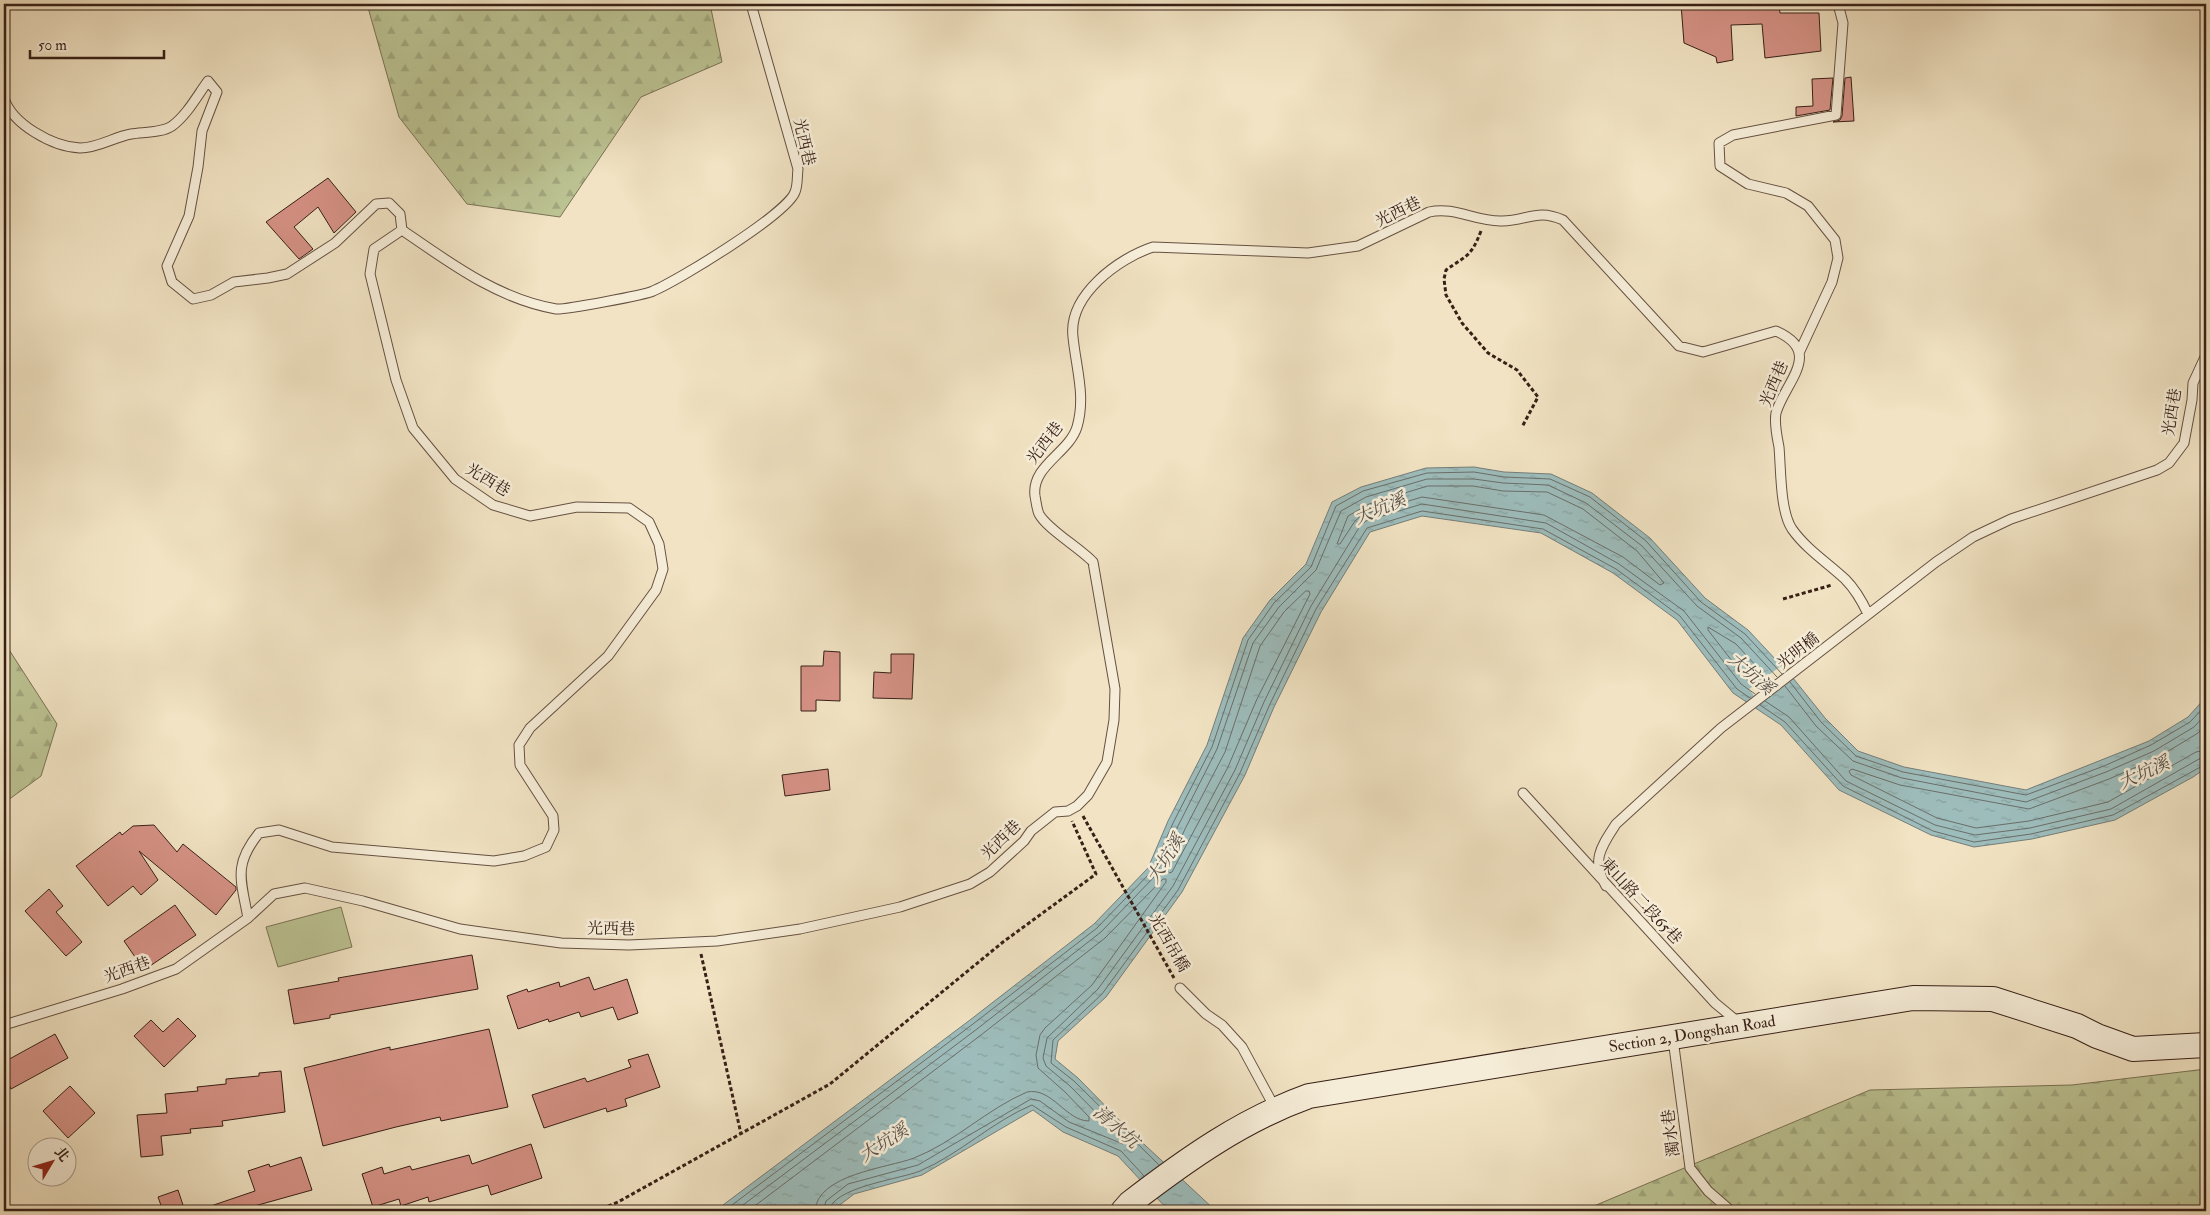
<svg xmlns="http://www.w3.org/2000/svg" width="2210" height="1215" viewBox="0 0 2210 1215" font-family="'IM FELL Double Pica','Noto Serif TC',serif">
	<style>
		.grass { fill: #bcc393; stroke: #7a7255 }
		.forest { fill: url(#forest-firs); stroke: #7a7255 }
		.water { fill: url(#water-ripples); stroke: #757e7a }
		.pier { fill: #f1e3c3 }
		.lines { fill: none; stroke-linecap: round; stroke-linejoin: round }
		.shore { stroke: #6a6e6a; stroke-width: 1 }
		.building { fill: #d69286; stroke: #382017 }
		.service-casing { stroke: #665142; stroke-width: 11 }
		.secondary-casing { stroke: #382017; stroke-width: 26 }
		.path { stroke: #382017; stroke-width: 3; stroke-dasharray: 4 2.5; stroke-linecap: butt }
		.service { stroke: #f6edd8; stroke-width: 9 }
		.secondary { stroke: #f6edd8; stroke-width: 24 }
		.labels { text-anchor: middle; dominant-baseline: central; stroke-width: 5; stroke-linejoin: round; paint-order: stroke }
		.street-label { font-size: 16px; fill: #382017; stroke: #f6edd8 }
		.water-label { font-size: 18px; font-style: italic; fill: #564f49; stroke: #f6edd8 }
	</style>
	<defs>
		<pattern id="forest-firs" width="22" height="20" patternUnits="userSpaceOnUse" patternTransform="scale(1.25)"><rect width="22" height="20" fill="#bcc393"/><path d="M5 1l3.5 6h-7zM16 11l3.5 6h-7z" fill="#a2a77e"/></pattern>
		<pattern id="water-ripples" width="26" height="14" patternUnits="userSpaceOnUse" patternTransform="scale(1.25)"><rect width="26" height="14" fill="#9dbdbc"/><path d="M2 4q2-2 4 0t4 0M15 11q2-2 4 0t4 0" fill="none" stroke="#88a2a1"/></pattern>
	</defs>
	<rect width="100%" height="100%" fill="#f1e3c3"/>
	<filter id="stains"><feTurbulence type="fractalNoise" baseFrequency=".004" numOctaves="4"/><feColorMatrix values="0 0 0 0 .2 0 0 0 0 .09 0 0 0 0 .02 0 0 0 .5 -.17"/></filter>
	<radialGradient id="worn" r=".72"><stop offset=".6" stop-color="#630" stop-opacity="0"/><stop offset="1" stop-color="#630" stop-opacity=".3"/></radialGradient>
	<path class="grass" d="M 341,907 L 352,947 L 278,967 L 266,927 Z"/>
	<path class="forest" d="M 367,4 L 710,4 L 722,62 L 641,97 L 560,217 L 467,204 L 399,117 Z
		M 4,642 L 57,724 L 41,776 L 4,803 Z
		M 2206,1069 L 2206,1211 L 1582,1211 L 1870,1090 L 2072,1085 Z"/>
	<path class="water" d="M 1474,467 L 1504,472 L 1551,474 L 1592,493 L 1650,538 L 1705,598 L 1748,630 L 1793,678 L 1825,718 L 1858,751 L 1904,767 L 2026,790 L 2149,741 L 2188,717 L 2206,697 L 2206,768 L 2193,777 L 2115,820 L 2032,839 L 1974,847 L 1931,835 L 1839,790 L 1781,725 L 1733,693 L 1677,620 L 1613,573 L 1541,533 L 1422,516 L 1370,532 L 1321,612 L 1274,707 L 1245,775 L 1182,892 L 1106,997 L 1058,1041 L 1055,1059 L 1078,1078 L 1132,1133 L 1216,1211 L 1169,1211 L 1118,1156 L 1063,1132 L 1033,1110 L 922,1175 L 854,1194 L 832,1211 L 715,1211 L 970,1020 L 1094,924 L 1148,868 L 1168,821 L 1207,745 L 1243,638 L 1270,600 L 1306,564 L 1332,502 L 1361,487 L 1426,468 Z"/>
	<path class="pier" d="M 1784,664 L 1795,677 L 1759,703 L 1749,689 Z"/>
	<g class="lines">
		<path class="shore" d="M 1428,486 L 1473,486 L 1503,491 L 1547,492 L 1583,509 L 1637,551 L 1664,583 L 1660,585 L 1623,557 L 1544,515 L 1422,497 L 1362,515 L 1355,521 L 1340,544 L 1337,544 L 1348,516 L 1369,504 Z
			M 1306,591 L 1309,591 L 1310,594 L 1257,699 L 1228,767 L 1172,872 L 1169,873 L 1167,870 L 1185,829 L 1225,752 L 1260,646 L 1284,612 Z
			M 1790,682 L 1821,722 L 1856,756 L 1903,772 L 2026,795 L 2104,766 L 2151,745 L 2190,722 L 2206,705
			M 1785,686 L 1816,726 L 1853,761 L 1902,778 L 2026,802 L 2106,772 L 2154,751 L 2194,727 L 2206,714
			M 1762,689 L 1746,679 L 1708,630 L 1708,627 L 1736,644 L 1771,682
			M 1765,701 L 1789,717 L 1846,781 L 1935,825 L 1975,835 L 2030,828 L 2111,809 L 2199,759 L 2206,758
			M 1760,705 L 1785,722 L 1843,786 L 1933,831 L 1974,842 L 2031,834 L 2113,815 L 2206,764
			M 2206,725 L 2198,733 L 2157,758 L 2109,779 L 2029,809 L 1900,785 L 1852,769 L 1849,771 L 1851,775 L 1937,818 L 1976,828 L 2029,821 L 2108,802 L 2196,752 L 2206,750
			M 1159,1165 L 1074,1081 L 1051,1063 L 1053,1040 L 1102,994 L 1178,890 L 1240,773 L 1270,704 L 1316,609 L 1367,528 L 1422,511 L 1543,529 L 1616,569 L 1680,616 L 1737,689 L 1750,698
			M 724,1211 L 973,1024 L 1097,928 L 1152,871 L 1173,823 L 1212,747 L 1248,640 L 1274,603 L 1311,567 L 1336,506 L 1363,491 L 1427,473 L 1474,472 L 1504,477 L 1550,479 L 1590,497 L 1646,541 L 1701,602 L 1745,634 L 1782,674
			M 735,1211 L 977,1029 L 1101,932 L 1156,875 L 1178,826 L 1217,749 L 1253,643 L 1279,607 L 1316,570 L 1341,511 L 1366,497 L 1427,479 L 1474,479 L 1503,483 L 1548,485 L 1586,503 L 1642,546 L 1697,606 L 1741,638 L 1777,677
			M 748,1211 L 981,1035 L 1105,938 L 1163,879 L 1166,879 L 1166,882 L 1092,985 L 1045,1028 L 1040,1035 L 1036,1055 L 1038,1068 L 1065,1092 L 1089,1117 L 1089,1121 C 1066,1121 1052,1087 1027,1092 C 987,1109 955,1142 914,1158 C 888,1168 817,1174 815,1211
			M 823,1211 L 826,1201 L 848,1184 L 918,1165 L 1031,1099 L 1040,1101 L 1069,1122 L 1123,1144 L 1123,1140 L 1070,1086 L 1046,1066 L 1043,1058 L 1047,1038 L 1098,989 L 1173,886 L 1235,770 L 1264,702 L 1311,606 L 1360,526 L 1366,521 L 1422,504 L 1546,523 L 1619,564 L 1684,611 L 1741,684 L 1755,694
			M 829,1211 C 832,1187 901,1179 920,1171 C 960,1154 993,1121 1032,1105 L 1066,1127 L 1121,1151 L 1144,1176"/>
	</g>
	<path class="building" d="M 1681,4 L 1779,4 L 1780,13 L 1819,13 L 1821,51 L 1765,58 L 1762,24 L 1731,25 L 1733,60 L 1717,63 L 1716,57 L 1684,43 Z
		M 1851,77 L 1854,121 L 1833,122 L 1840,120 L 1842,116 L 1845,78 Z
		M 1833,78 L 1830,110 L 1796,116 L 1796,107 L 1813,106 L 1812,79 Z
		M 328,178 L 356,212 L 334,233 L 318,207 L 294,227 L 313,249 L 299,259 L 266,222 Z
		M 824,651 L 840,652 L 840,701 L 816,700 L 816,711 L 801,711 L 801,666 L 823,666 Z
		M 891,654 L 914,654 L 912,699 L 873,698 L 874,672 L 891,673 Z
		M 828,769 L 830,790 L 785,796 L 782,775 Z
		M 154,825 L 177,852 L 183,844 L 236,887 L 236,890 L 216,915 L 139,851 L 158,880 L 141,895 L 133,886 L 108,906 L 76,866 L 120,832 L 122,835 L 133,826 Z
		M 49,889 L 63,906 L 56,912 L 82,942 L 66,956 L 25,911 Z
		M 175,905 L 196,935 L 144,970 L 124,941 Z
		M 472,955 L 478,989 L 330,1015 L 330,1018 L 294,1024 L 288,990 L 339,981 L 338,978 Z
		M 589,977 L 594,990 L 627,979 L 638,1013 L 618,1020 L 613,1007 L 581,1017 L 579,1012 L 549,1022 L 548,1019 L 518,1029 L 507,996 L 527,989 L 528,992 L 559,982 L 560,987 Z
		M 178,1018 L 196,1036 L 164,1067 L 134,1036 L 151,1020 L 163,1032 Z
		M 489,1029 L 508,1107 L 441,1121 L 440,1117 L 396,1127 L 323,1146 L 304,1068 L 390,1047 L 390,1050 Z
		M 55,1034 L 68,1058 L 11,1089 L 4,1075 L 4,1062 Z
		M 648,1054 L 660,1087 L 625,1099 L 627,1106 L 607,1112 L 606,1108 L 544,1128 L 532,1095 L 585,1078 L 587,1082 L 631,1067 L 628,1060 Z
		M 281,1071 L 285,1112 L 222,1121 L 223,1126 L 190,1129 L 191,1133 L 161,1136 L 163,1155 L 141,1157 L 137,1115 L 167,1113 L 165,1094 L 198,1091 L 197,1087 L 226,1084 L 226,1079 L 259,1076 L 259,1073 Z
		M 70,1086 L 95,1113 L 68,1138 L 43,1111 Z
		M 531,1144 L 542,1178 L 491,1195 L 488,1185 L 429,1202 L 428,1197 L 401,1206 L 399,1199 L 373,1207 L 362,1174 L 382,1167 L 384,1174 L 410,1166 L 412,1170 L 469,1155 L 472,1164 Z
		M 301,1157 L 312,1190 L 251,1207 L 252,1211 L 202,1211 L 202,1209 L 255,1191 L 248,1171 L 269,1164 L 270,1167 Z
		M 178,1190 L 185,1211 L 163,1211 L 158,1197 Z"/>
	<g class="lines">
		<g class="service-casing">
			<path id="service" d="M 4,98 C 12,124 53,147 80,148 C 98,148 114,137 131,134 C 143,132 162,133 172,126 C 187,115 197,96 208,81 L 217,92 L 202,131 L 198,167 L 189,216 L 167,266 L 172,282 L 193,299 L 211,295 L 234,282 L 268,278 L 287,274 L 335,243 L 376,204 L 389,203 L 400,214 L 402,230
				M 1799,353 L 1832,282 L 1838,258 L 1835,240 L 1808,206 L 1786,193 L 1748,184 L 1720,166 L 1719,143 L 1733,135 L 1836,115 L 1843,23 L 1838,4
				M 1523,793 L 1715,1003 L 1738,1022
				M 1606,886 C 1591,860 1601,847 1616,824 L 1721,728 L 1936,562 L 1973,537 L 2011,519 L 2157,470 L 2169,463 L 2184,443 L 2192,400 L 2193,383 L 2206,355
				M 248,918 C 241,880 233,865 259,833 L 279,830 L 332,847 L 494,861 L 524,856 L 546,847 L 554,830 L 553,816 L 520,765 L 519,745 L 530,728 L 608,656 L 656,590 L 663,569 L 659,544 L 649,522 L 629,508 L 577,507 L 530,516 L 493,505 L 455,479 L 413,428 L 396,380 L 370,274 L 374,249 L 402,230 C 450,263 498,299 556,309 C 564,310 645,295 653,291 C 679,280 787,214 795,192 C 798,185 797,176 798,169 L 751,4
				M 1180,988 L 1206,1014 L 1222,1025 L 1242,1047 L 1275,1108
				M 4,1025 L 122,989 L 176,969 L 248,918 L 274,894 L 305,888 L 363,901 L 460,929 L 561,943 L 629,945 L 717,941 L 800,929 L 900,907 L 970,884 L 990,872 L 1024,841 L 1031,831 L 1055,812 L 1068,811 L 1077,806 L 1088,795 L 1107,762 L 1114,720 L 1115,689 L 1093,562 C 1080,548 1047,529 1039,514 C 1037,510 1036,501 1035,496 C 1031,466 1069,453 1077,427 C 1086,396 1076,368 1073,337 C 1068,295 1119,258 1153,247 L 1308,253 L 1358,246 L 1429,212 C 1455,206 1476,222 1502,221 C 1527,221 1537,208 1563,220 L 1679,346 L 1703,352 L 1776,331 C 1824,352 1785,382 1776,413 C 1774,423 1777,437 1779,447 C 1781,470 1780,511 1792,529 C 1806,549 1828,563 1845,579 C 1855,589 1862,601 1868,614
				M 1673,1039 L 1690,1168 L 1708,1191 L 1731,1211"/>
		</g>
		<g class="secondary-casing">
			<path id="secondary" d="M 1123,1211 L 1130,1203 C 1186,1160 1242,1120 1309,1096 L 1913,998 L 1993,999 L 2077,1026 L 2097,1036 L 2133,1049 L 2206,1045"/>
		</g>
		<path class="path" d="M 1481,231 C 1471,257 1467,255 1446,270 L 1444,279 L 1446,295 L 1462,323 L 1488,353 L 1517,370 L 1538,397 L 1522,427
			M 1783,599 L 1832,585
			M 1083,816 L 1174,978
			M 701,954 L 741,1134
			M 596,1211 L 618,1202 L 830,1084 L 1003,942 L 1096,874 L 1072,821"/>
		<use href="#service" class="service"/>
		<use href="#secondary" class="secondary"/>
	</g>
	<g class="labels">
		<g class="street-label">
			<text transform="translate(804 142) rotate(77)">光西巷</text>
			<text transform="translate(1398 212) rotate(-26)">光西巷</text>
			<text transform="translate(1774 384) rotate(-67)">光西巷</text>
			<text transform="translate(2172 412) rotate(-81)">光西巷</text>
			<text transform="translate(1045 443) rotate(-52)">光西巷</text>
			<text transform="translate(488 480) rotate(31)">光西巷</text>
			<text transform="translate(1798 651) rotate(-38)">光明橋</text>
			<text transform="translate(1001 840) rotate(-44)">光西巷</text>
			<text transform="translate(1641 901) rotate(47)">東山路二段65巷</text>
			<text transform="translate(611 929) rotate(1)">光西巷</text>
			<text transform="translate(1169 943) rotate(60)">光西吊橋</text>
			<text transform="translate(127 970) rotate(-19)">光西巷</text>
			<text transform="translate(1692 1034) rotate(-9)">Section 2, Dongshan Road</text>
			<text transform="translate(1671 1133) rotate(-97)">濁水巷</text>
		</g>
		<g class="water-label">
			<text transform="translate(1380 509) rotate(-23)">大坑溪</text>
			<text transform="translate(1751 674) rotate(41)">大坑溪</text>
			<text transform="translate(2144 773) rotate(-25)">大坑溪</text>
			<text transform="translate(1166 859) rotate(-58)">大坑溪</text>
			<text transform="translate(1116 1127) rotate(41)">清水坑</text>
			<text transform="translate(884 1143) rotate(-33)">大坑溪</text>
		</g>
	</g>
	<rect width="2210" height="1215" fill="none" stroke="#f1e3c3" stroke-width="20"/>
	<rect x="5" y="5" width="2200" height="1205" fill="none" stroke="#382017" stroke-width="2.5"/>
	<rect x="10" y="10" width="2190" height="1195" fill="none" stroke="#382017"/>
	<g transform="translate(52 1162) rotate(52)"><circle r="24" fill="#f6edd8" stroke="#aa9b8b"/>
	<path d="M0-4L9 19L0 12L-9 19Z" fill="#8f2418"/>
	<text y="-8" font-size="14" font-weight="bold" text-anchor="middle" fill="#382017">北</text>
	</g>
	<path d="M30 50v8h134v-8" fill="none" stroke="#382017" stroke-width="2.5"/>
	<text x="38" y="50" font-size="15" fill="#382017" stroke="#f6edd8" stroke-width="4" paint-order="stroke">50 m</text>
	<rect width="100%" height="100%" filter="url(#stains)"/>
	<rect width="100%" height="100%" fill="url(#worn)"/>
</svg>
